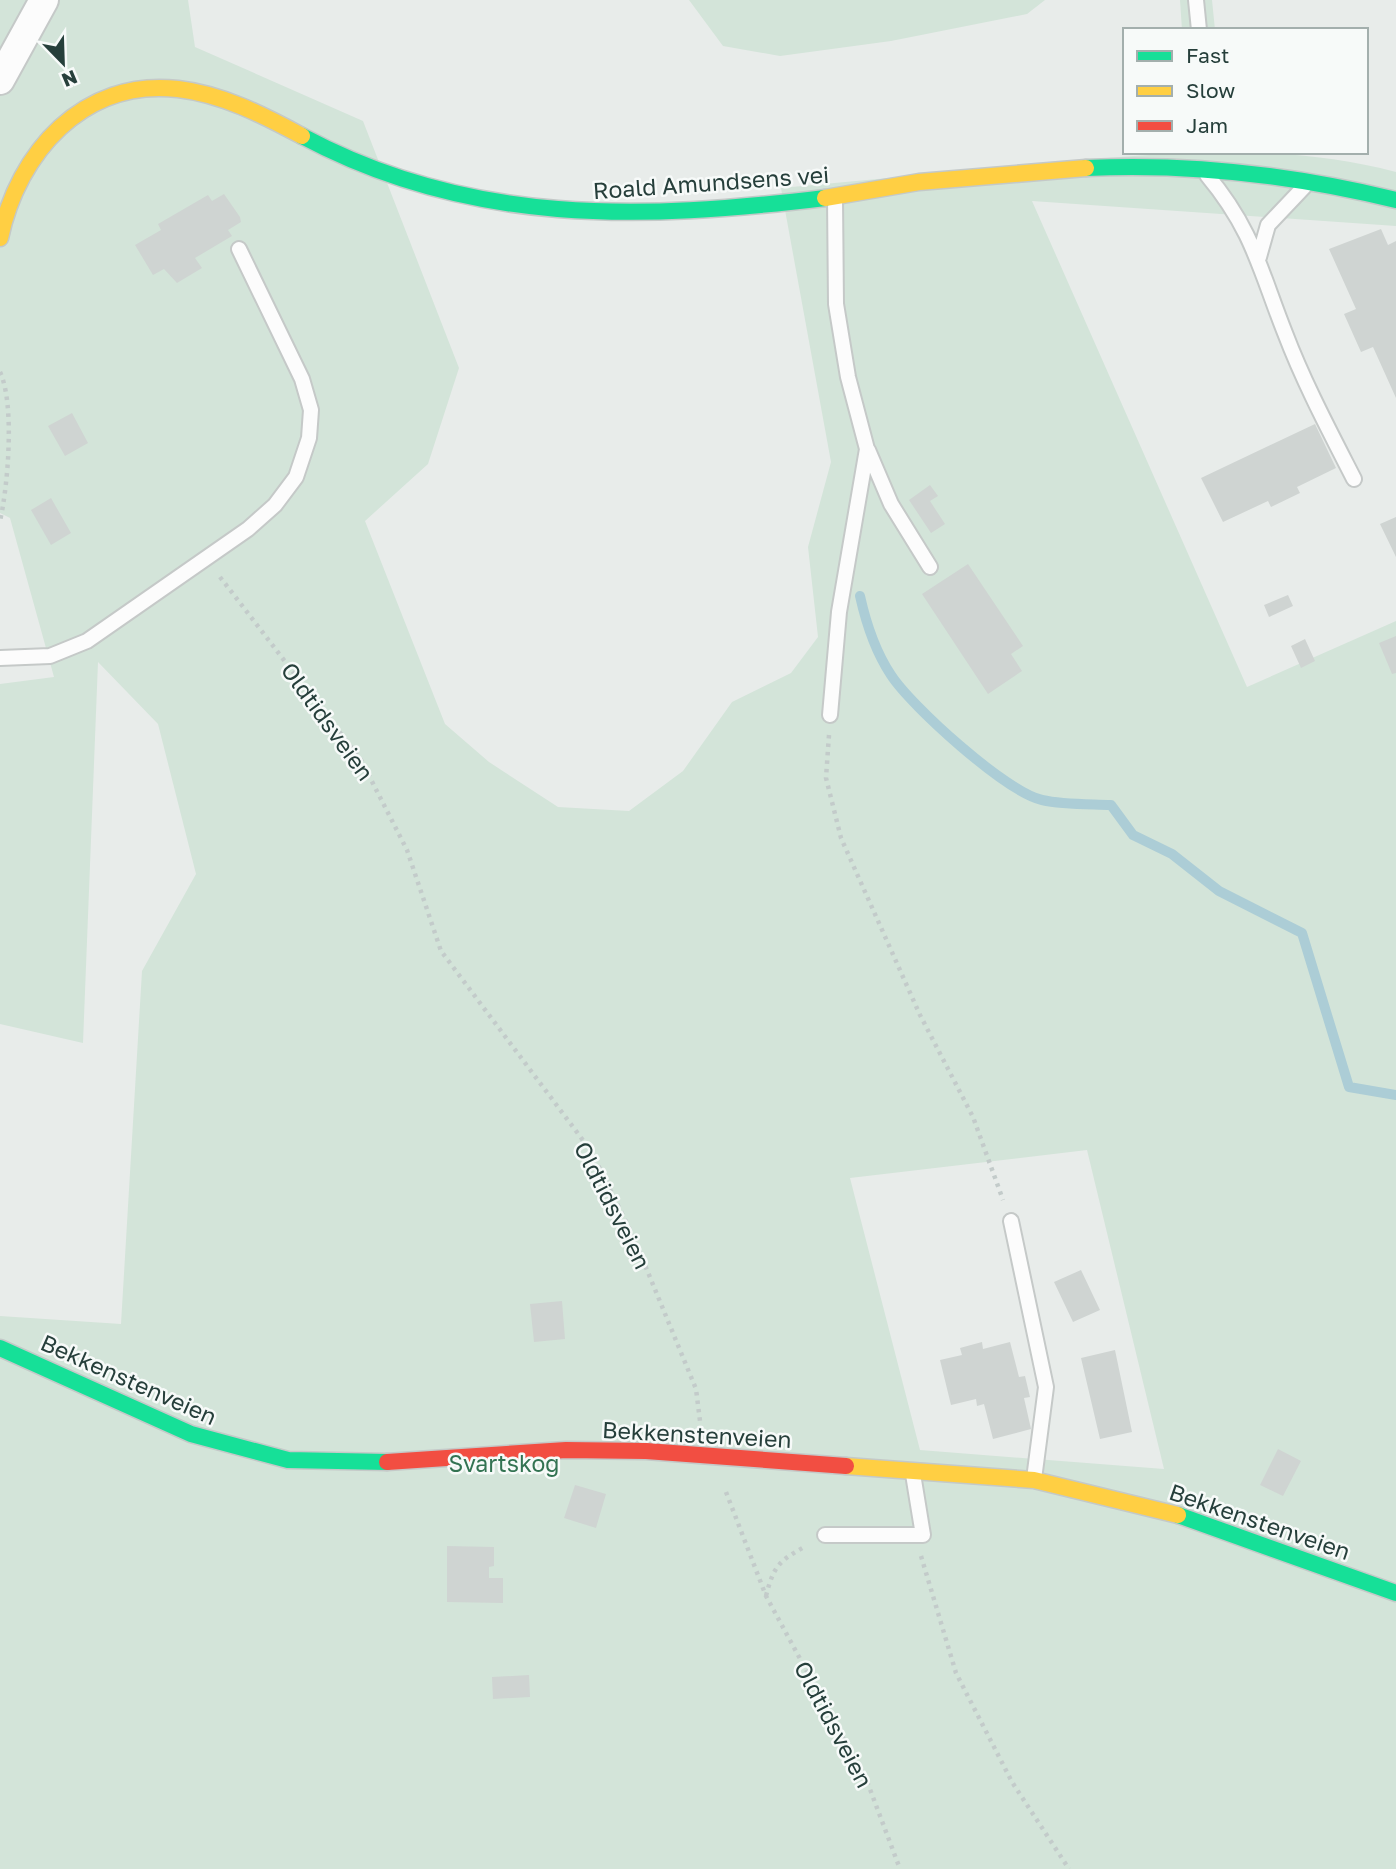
<svg xmlns="http://www.w3.org/2000/svg" width="1396" height="1869" viewBox="0 0 1396 1869" font-family="'Golos Text',sans-serif">
	<style>
		.green { fill: #d3e4d9; fill-rule: evenodd }
		.lines { fill: none; stroke-linecap: round; stroke-linejoin: round }
		.stream { stroke: #accdd6; stroke-width: 10 }
		.building { fill: #cfd4d2 }
		.lane-casing { stroke: #c5c9c8; stroke-width: 18 }
		.street-casing { stroke: #c5c9c8; stroke-width: 32 }
		.fast-casing { stroke: #c4c9c8; stroke-width: 19 }
		.slow-casing { stroke: #c4c9c8; stroke-width: 19 }
		.jam-casing { stroke: #c4c9c8; stroke-width: 19 }
		.path { stroke: #c3cbca; stroke-width: 4.5; stroke-dasharray: 3.5 5; stroke-linecap: butt }
		.lane { stroke: #fcfcfc; stroke-width: 14 }
		.street { stroke: #fcfcfc; stroke-width: 28 }
		.fast { stroke: #16e098; stroke-width: 16 }
		.slow { stroke: #ffcf43; stroke-width: 16 }
		.jam { stroke: #f24e42; stroke-width: 16 }
		.labels { text-anchor: middle; dominant-baseline: central; stroke-width: 5; stroke-linejoin: round; paint-order: stroke }
		.street-label { font-size: 23px; fill: #263f3b; stroke: #f7faf9 }
		.park-label { font-size: 23px; fill: #337352; stroke: #f7faf9 }
	</style>
	<rect width="100%" height="100%" fill="#e8ecea"/>
	<path class="green" d="M 0,0 L 188,0 L 195,47 L 363,121 L 459,368 L 428,464 L 365,521 L 445,724 L 489,762 L 558,807 L 629,811 L 683,771 L 732,702 L 791,673 L 818,637 L 808,547 L 831,462 L 781,188 C 867,180 954,172 1041,164 C 1159,153 1279,141 1396,172 L 1396,226 L 1032,201 L 1247,687 L 1396,621 L 1396,1869 L 0,1869 L 0,1316 L 121,1324 L 142,971 L 196,874 L 158,724 L 98,662 L 83,1043 L 0,1024 L 0,684 L 54,677 L 10,518 L 0,513 ZM 1087,1150 L 1164,1469 L 920,1450 L 850,1178 Z
		M 689,0 L 1045,0 L 1027,14 L 891,41 L 780,56 L 723,46 Z
		M 1180,0 L 1212,0 L 1215,30 L 1182,30 Z"/>
	<g class="lines">
		<path class="stream" d="M 860,596 C 866,623 875,651 891,675 C 911,706 1006,792 1042,800 C 1064,805 1089,804 1111,805 L 1133,835 L 1172,854 L 1219,891 L 1302,933 L 1349,1087 L 1396,1095"/>
	</g>
	<path class="building" d="M 224,194 L 240,217 L 241,222 L 228,230 L 232,236 L 195,258 L 202,268 L 177,283 L 164,269 L 153,275 L 135,245 L 161,230 L 158,224 L 208,195 L 212,201 Z
		M 1381,229 L 1388,245 L 1396,241 L 1396,398 L 1373,347 L 1361,352 L 1344,314 L 1356,309 L 1329,249 Z
		M 72,413 L 88,443 L 65,456 L 48,426 Z
		M 1315,424 L 1336,468 L 1297,487 L 1300,493 L 1271,507 L 1268,501 L 1223,522 L 1201,478 Z
		M 930,485 L 938,496 L 930,501 L 945,524 L 931,533 L 909,500 Z
		M 51,498 L 71,533 L 51,545 L 31,510 Z
		M 1396,517 L 1396,557 L 1380,524 Z
		M 968,564 L 1023,646 L 1011,654 L 1022,671 L 988,694 L 922,594 Z
		M 1288,595 L 1293,606 L 1269,617 L 1264,605 Z
		M 1396,636 L 1396,673 L 1392,674 L 1379,643 Z
		M 1305,639 L 1315,661 L 1301,668 L 1291,646 Z
		M 1081,1270 L 1100,1310 L 1073,1322 L 1054,1282 Z
		M 562,1301 L 565,1339 L 534,1342 L 530,1304 Z
		M 982,1342 L 983,1349 L 1010,1342 L 1019,1377 L 1025,1376 L 1030,1397 L 1024,1398 L 1031,1429 L 993,1439 L 984,1404 L 977,1406 L 976,1399 L 951,1405 L 940,1360 L 962,1355 L 960,1348 Z
		M 1115,1350 L 1132,1432 L 1100,1439 L 1081,1358 Z
		M 1278,1449 L 1301,1461 L 1283,1496 L 1260,1485 Z
		M 575,1485 L 606,1494 L 596,1528 L 564,1518 Z
		M 447,1546 L 494,1547 L 494,1566 L 489,1567 L 489,1578 L 503,1578 L 503,1603 L 447,1602 Z
		M 529,1675 L 530,1697 L 493,1699 L 492,1677 Z"/>
	<g class="lines">
		<g class="lane-casing">
			<path id="lane" d="M 1196,0 L 1199,30
				M 1207,175 C 1253,230 1260,270 1285,333 C 1304,383 1330,432 1354,479
				M 1259,257 L 1268,225 L 1304,187
				M 868,450 L 891,504 L 930,567
				M 0,658 L 50,656 L 87,641 L 248,529 L 275,505 L 296,477 L 309,438 L 311,410 L 302,379 L 239,249
				M 830,715 L 839,612 L 867,449 L 848,377 L 836,304 L 835,199
				M 1011,1221 L 1046,1387 L 1034,1479
				M 825,1535 L 923,1535 L 913,1474"/>
		</g>
		<g class="street-casing">
			<path id="street" d="M 0,80 L 44,0"/>
		</g>
		<g class="fast-casing">
			<path id="fast" d="M 302,136 C 470,226 642,220 825,198
				M 1086,168 C 1192,163 1294,175 1396,200
				M 0,1348 L 191,1434 L 288,1460 L 387,1462
				M 1178,1515 L 1396,1593"/>
		</g>
		<g class="slow-casing">
			<path id="slow" d="M 825,198 L 919,182 L 1086,168
				M 0,238 C 18,153 83,78 178,89 C 222,94 263,115 302,136
				M 846,1466 L 1034,1480 L 1178,1515"/>
		</g>
		<g class="jam-casing">
			<path id="jam" d="M 387,1462 L 566,1450 L 646,1451 L 846,1466"/>
		</g>
		<path class="path" d="M 0,372 C 15,404 8,486 0,521
			M 220,577 L 361,760 L 407,850 L 441,951 L 591,1151 L 633,1236 L 696,1389 L 700,1421
			M 829,735 L 826,778 L 841,838 L 920,1015 L 973,1117 L 1003,1200
			M 726,1492 L 766,1596 L 868,1784 L 900,1869
			M 921,1556 L 956,1673 L 1012,1782 L 1069,1869
			M 766,1596 C 774,1565 779,1561 806,1546"/>
		<use href="#lane" class="lane"/>
		<use href="#street" class="street"/>
		<use href="#fast" class="fast"/>
		<use href="#slow" class="slow"/>
		<use href="#jam" class="jam"/>
	</g>
	<g class="labels">
		<g class="street-label">
			<text transform="translate(711 182) rotate(-4)">Roald Amundsens vei</text>
			<text transform="translate(328 721) rotate(54)">Oldtidsveien</text>
			<text transform="translate(613 1205) rotate(63)">Oldtidsveien</text>
			<text transform="translate(129 1379) rotate(24)">Bekkenstenveien</text>
			<text transform="translate(697 1434) rotate(3)">Bekkenstenveien</text>
			<text transform="translate(1260 1521) rotate(19)">Bekkenstenveien</text>
			<text transform="translate(834 1724) rotate(62)">Oldtidsveien</text>
		</g>
		<g class="park-label">
			<text x="504" y="1463">Svartskog</text>
		</g>
	</g>
	<rect x="1123" y="28" width="245" height="126" fill="#f7faf9" stroke="#a3afad" stroke-width="2"/>
	<rect x="1137" y="51" width="35" height="10" fill="#16e098" stroke="#a3afad" stroke-width="2"/>
	<text x="1186" y="63" font-size="21" fill="#263f3b">Fast</text>
	<rect x="1137" y="86" width="35" height="10" fill="#ffcf43" stroke="#a3afad" stroke-width="2"/>
	<text x="1186" y="98" font-size="21" fill="#263f3b">Slow</text>
	<rect x="1137" y="121" width="35" height="10" fill="#f24e42" stroke="#a3afad" stroke-width="2"/>
	<text x="1186" y="133" font-size="21" fill="#263f3b">Jam</text>
	<g transform="translate(63 63) rotate(157)" stroke="#f7faf9" stroke-width="5" paint-order="stroke">
	<path d="M0-5L12 26L0 18L-12 26Z" fill="#263f3b"/>
	<text y="-10" font-size="19" font-weight="bold" text-anchor="middle" fill="#263f3b">N</text>
	</g>
</svg>
